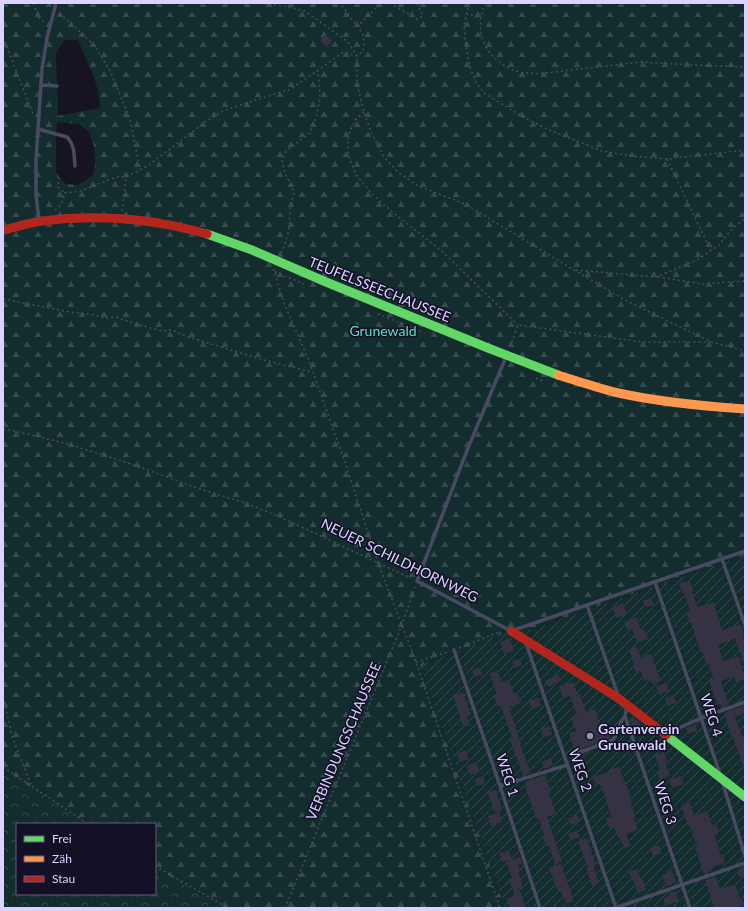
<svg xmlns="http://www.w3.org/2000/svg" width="748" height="911" viewBox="0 0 748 911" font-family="Lato,sans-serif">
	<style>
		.forest { fill: url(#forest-firs); fill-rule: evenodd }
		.park { fill: url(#park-crowns) }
		.garden { fill: url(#garden-furrows) }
		.building { fill: #343243 }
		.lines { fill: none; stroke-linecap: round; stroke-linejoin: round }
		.path { stroke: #44505f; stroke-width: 1.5; stroke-dasharray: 2 3; stroke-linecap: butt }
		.lane { stroke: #4a4962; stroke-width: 3.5 }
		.fast { stroke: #63d668; stroke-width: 9 }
		.slow { stroke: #ff974d; stroke-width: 9 }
		.jam { stroke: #b3261e; stroke-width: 9 }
		.poi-dot { fill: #9591b1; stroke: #130f26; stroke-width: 1.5 }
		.labels { text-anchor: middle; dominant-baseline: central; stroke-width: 3; stroke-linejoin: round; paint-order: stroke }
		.street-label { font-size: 14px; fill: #d9d4ff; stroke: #130f26 }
		.park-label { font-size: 14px; fill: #5fe0c0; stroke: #130f26 }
		.poi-label { font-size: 14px; font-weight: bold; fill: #d9d4ff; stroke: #130f26; text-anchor: start }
	</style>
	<defs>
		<pattern id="forest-firs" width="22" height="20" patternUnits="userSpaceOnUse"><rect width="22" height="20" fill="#132c2d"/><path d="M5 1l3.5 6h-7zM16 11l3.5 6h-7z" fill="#354a4c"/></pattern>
		<pattern id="park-crowns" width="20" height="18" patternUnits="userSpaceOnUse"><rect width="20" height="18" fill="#132c2d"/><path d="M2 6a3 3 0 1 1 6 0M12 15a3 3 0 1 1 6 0" fill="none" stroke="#354a4c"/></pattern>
		<pattern id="garden-furrows" width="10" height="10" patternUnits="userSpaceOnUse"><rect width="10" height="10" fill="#132c2d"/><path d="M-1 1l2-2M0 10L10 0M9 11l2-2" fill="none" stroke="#354a4c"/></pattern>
	</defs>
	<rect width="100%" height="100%" fill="#161421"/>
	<path class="forest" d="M 3,3 L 745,3 L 745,555 L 524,632 L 518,642 L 455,652 L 430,661 L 421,668 L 505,908 L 88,908 L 155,894 L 155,824 L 17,824 L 3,854 ZM 64,40 L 78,40 L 93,75 L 98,90 L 100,108 L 58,116 L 56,53 ZM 57,122 L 79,124 L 89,132 L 94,146 L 95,165 L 93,175 L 78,185 L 66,184 L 59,177 L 56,171 L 56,134 Z"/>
	<path class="park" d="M 3,769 L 86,824 L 17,824 L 17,894 L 155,894 L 155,868 L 225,908 L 3,908 Z"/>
	<path class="garden" d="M 745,555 L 745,908 L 505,908 L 421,668 L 424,664 L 430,661 L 455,652 L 505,633 L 518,642 L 524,632 Z"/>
	<path class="building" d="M 325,35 L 332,41 L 326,47 L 320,40 Z
		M 690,581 L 693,591 L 692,591 L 697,607 L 714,602 L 716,610 L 722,630 L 740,624 L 744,634 L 742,635 L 745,643 L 745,662 L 744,663 L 735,638 L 718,645 L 723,661 L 738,656 L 745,677 L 745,679 L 736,682 L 734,677 L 721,681 L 729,705 L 722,707 L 720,704 L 718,705 L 709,681 L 714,679 L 708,663 L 706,663 L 702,651 L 700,652 L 691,622 L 690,623 L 686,612 L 690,611 L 684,593 L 682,593 L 679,583 Z
		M 651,598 L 654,605 L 645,607 L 643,601 Z
		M 623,603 L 627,614 L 616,618 L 612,607 Z
		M 637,617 L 641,630 L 644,629 L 648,639 L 637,643 L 632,628 L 627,630 L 624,622 Z
		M 510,638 L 514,651 L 504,654 L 500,642 Z
		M 637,646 L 641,658 L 651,654 L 661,681 L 652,684 L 650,679 L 644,681 L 641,671 L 636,673 L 629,649 Z
		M 520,659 L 522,665 L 514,668 L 512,661 Z
		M 480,668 L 482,675 L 474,677 L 472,670 Z
		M 498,671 L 501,682 L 509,680 L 513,691 L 515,695 L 518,694 L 521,703 L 509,707 L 521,744 L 520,744 L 531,773 L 523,775 L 509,737 L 512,737 L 505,718 L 501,706 L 497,707 L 494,696 L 497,695 L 490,673 Z
		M 558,674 L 561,680 L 549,687 L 545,681 Z
		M 573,682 L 578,695 L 580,694 L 586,712 L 595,709 L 600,723 L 605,721 L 610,738 L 575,751 L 569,733 L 576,731 L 571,718 L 577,716 L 570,696 L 563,698 L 559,686 Z
		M 666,683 L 669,691 L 659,695 L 656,686 Z
		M 463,692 L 471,715 L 467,717 L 470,725 L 463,727 L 453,695 Z
		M 674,695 L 676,703 L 667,706 L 665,698 Z
		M 538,698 L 541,706 L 532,709 L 529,701 Z
		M 745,705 L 745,713 L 735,717 L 742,737 L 745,736 L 745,768 L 744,768 L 733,738 L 732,738 L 724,713 Z
		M 634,718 L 642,725 L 633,728 L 630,720 Z
		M 695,724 L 697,731 L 688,734 L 686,728 Z
		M 549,726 L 552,735 L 543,737 L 541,729 Z
		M 652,742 L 655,750 L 646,752 L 644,745 Z
		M 466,750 L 469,759 L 460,762 L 457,754 Z
		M 664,752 L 667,761 L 665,762 L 670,776 L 659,779 L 657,772 L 660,771 L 655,755 Z
		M 551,758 L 553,765 L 544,769 L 542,762 Z
		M 476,762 L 480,772 L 470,775 L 467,766 Z
		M 619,767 L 624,781 L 625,780 L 632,803 L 631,803 L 635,817 L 634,818 L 638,830 L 626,834 L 631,846 L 624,849 L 620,838 L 618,838 L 614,826 L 609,828 L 606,818 L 611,817 L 606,800 L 600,784 L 596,785 L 593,777 L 609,772 L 609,770 Z
		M 545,775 L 551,793 L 549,794 L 556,814 L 547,817 L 562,861 L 555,864 L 549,846 L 546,847 L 543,838 L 545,837 L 538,818 L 536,819 L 525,786 L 526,786 L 525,782 Z
		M 483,776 L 485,784 L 477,786 L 475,779 Z
		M 681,776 L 684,784 L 672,788 L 669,780 Z
		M 496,790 L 502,810 L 494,812 L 488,792 Z
		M 690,802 L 694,815 L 707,811 L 712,825 L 716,824 L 719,832 L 714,834 L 721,855 L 723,854 L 725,863 L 712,867 L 713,870 L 704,874 L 695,848 L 697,847 L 690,826 L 688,826 L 681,805 Z
		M 499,812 L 502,822 L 491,826 L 488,816 Z
		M 578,815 L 580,822 L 570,825 L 568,818 Z
		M 577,830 L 580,837 L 571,840 L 568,834 Z
		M 587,838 L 596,865 L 588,868 L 578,841 Z
		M 659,845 L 662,853 L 653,856 L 650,848 Z
		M 509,850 L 512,859 L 502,862 L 499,853 Z
		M 520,857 L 522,864 L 518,865 L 520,871 L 518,871 L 523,887 L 519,888 L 526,908 L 510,908 L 506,899 L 515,896 L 509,880 L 512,879 L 506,861 Z
		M 561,864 L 574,901 L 566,904 L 561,891 L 558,892 L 549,868 Z
		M 593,866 L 599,884 L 592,886 L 586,868 Z
		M 745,867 L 745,875 L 739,877 L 737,870 Z
		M 637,869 L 641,880 L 643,879 L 646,890 L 638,893 L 633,879 L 632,880 L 629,872 Z
		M 672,871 L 676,882 L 673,883 L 673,884 L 666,887 L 662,875 Z
		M 716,877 L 720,889 L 735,884 L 740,899 L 742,898 L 744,905 L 735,908 L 714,908 L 705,880 Z
		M 675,891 L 679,901 L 665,906 L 663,899 L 669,896 L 668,893 Z"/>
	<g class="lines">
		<path class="path" d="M 34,3 C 36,11 37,19 45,22
			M 259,3 L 283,6 L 305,11 L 348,42 L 357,56 L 357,84 L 364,112 L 371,132 L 384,157 L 398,172 L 418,186 L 465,204 L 574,270 L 627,301 L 711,342 L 745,351
			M 390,3 L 417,19 L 423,16 L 417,3
			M 469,3 L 464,25 L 466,47 L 470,67 L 475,81 L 484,93 L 523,117 L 547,129 L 602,151 L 632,156 L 667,159 L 745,150
			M 485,3 C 483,8 482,13 481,18 C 477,46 497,68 524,73 C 528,73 532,73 536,74 L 641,62 L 694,65 L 745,67
			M 466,14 L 472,15 L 481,19
			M 59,15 L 67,20 L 95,46 L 110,71 L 130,119 L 140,169
			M 357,27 L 381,3
			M 3,37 L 33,114
			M 364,112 L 355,120 L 348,136 L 348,154 L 356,175 L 373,195 L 395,214 L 443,252 L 518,325
			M 667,159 L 711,251
			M 59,177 L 58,187 L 65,193
			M 55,210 L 61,205 L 65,193 L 81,191 L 116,177 L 126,177 L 149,165 L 205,122 L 225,110 L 291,89 L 344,52 L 357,56 L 363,51 L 364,41 L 363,34 L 340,3
			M 122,211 L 126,177
			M 281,253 L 284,247 L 289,230 L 290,210 L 294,192 L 285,173 L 282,161 L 286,151 L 310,133 L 316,118 L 320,98 L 318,70
			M 274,269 L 274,271 L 284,303 L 309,361 L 346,465 L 378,563 L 416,662 L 500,908
			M 576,270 L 656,277 L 697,260 L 719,245 L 730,231 L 745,218
			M 275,272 L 304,284
			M 658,277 L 703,284 L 745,281
			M 3,299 L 75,313 L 89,314 L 106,318 L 116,317 L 136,324 L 162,331 L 172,330 L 188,337 L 264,360 L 312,372
			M 378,314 L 425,333
			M 510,347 L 518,325 L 643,342 L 710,342
			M 536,378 L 545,382
			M 3,429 C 67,441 130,463 191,486 C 215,494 239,500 263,510 C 313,531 361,556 411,578
			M 459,648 L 499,632
			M 416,662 L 448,652
			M 3,697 L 13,739 L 32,787
			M 3,767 L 88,824
			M 155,866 L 228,908
			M 216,908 L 221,904
			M 285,908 L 402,625 L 415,587"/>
		<path class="lane" d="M 41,85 L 57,86
			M 38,129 L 67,137 C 75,145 74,156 75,166
			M 39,220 L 36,195 L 36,160 L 42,69 L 47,38 L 56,3
			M 506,357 L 468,448 L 417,581 L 511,631 L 745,551
			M 722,559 L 745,625
			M 655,582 L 720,774
			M 587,605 L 618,695
			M 526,643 L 616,908
			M 454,650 L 500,786 L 540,908
			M 627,706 L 625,716 L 690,908
			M 681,727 L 701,718 L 745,702
			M 578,753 L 613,740 C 619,732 618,724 625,716
			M 723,784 L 745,856
			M 500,786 L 567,765
			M 615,908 L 745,863"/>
		<path class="fast" d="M 207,234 L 252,250 L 326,282 L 488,348 L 558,375
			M 666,735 L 745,797"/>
		<path class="slow" d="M 558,375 C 577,381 595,387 614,392 C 657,402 701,406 745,409"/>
		<path class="jam" d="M 3,230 C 16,227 28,223 42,221 C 97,214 154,219 207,234
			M 511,631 L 618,698 L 666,735"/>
	</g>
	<circle class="poi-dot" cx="590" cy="736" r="4"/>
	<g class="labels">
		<g class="street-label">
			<text transform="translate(380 289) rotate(22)">TEUFELSSEECHAUSSEE</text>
			<text transform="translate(400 560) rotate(26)">NEUER SCHILDHORNWEG</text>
			<text transform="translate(712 715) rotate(72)">WEG 4</text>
			<text transform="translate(343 741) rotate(-67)">VERBINDUNGSCHAUSSEE</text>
			<text transform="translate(581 770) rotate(71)">WEG 2</text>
			<text transform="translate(508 775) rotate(72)">WEG 1</text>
			<text transform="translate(666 803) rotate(72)">WEG 3</text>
		</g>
		<g class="park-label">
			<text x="383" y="330">Grunewald</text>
		</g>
		<g class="poi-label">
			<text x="598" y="728">Gartenverein<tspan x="598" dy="16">Grunewald</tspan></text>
		</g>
	</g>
	<rect width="748" height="911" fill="none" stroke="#d9d4ff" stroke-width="8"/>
	<rect x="16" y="823" width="140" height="72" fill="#130f26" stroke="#625e7d"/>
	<rect x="24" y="836" width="20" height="6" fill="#63d668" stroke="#625e7d"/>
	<text x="52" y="843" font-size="12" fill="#d9d4ff">Frei</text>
	<rect x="24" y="856" width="20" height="6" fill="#ff974d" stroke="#625e7d"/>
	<text x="52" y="863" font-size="12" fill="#d9d4ff">Zäh</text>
	<rect x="24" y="876" width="20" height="6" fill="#b3261e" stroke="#625e7d"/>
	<text x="52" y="883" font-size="12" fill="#d9d4ff">Stau</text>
</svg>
